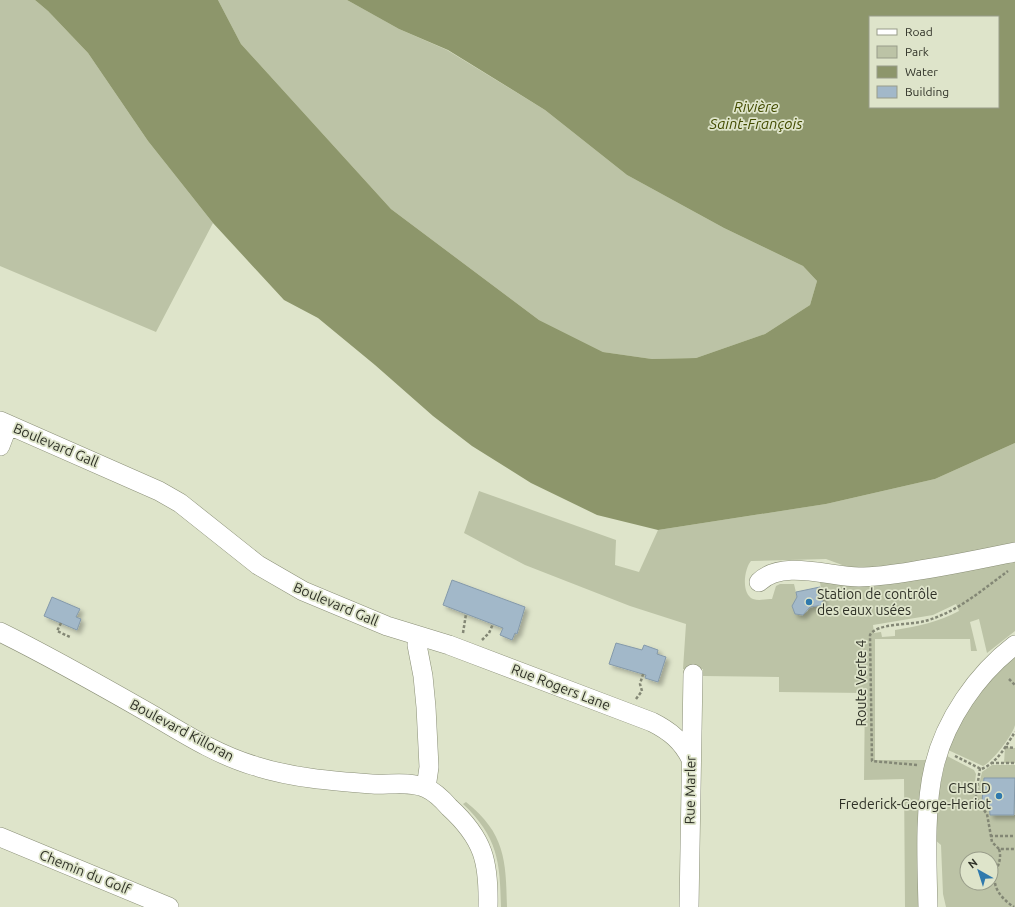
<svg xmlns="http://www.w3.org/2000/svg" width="1015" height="907" viewBox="0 0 1015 907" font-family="Ubuntu,sans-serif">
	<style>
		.green { fill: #bcc3a6; fill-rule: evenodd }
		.water { fill: #8d966b; fill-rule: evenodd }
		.building { fill: #a2b8c9; stroke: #8499aa; filter: url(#shadow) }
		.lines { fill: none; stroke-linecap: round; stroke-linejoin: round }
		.minor-casing { stroke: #8a8f77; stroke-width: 20 }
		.path { stroke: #838775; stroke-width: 2.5; stroke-dasharray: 3 2; stroke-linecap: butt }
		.minor { stroke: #fff; stroke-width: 19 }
		.poi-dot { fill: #2f79ad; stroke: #dee4ca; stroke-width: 1.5 }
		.labels { text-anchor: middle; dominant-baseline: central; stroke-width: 3.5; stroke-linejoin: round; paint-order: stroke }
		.street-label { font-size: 14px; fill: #2f3127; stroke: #dee4ca }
		.poi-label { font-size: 14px; fill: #2f3127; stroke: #dee4ca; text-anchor: start }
		.water-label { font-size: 15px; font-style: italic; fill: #434c01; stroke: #dee4ca }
	</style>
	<defs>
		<filter id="shadow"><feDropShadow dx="3.5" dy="3.5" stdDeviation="2" flood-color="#0004"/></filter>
	</defs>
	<rect width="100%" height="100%" fill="#dee4ca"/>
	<path class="green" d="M 0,0 L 35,0 L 48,11 L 88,53 L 148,141 L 213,223 L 156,332 L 0,266 Z
		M 218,0 L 347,0 L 399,29 L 447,50 L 545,110 L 627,175 L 724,228 L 803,266 L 817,281 L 810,305 L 765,334 L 696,358 L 652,359 L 603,352 L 539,320 L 391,209 L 241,44 Z
		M 1015,443 L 1015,548 L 965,560 L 853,569 L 826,559 L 751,561 C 744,569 741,594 753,599 C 759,601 766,599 772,599 L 776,586 L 780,584 L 794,584 L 798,601 L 792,606 L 795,614 L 802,615 L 808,611 L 808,607 L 823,605 L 820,582 L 1015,555 L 1015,631 L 987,653 L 979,619 L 970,622 L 977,651 L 971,651 L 970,639 L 875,639 L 875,760 L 928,760 L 918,907 L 905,907 L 904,779 L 864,780 L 865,693 L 779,692 L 779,677 L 703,676 L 703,669 L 683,669 L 686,624 L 630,606 L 525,565 L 464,533 L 479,491 L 616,540 L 615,565 L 639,572 L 658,530 L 826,504 L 935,479 ZM 956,604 L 959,611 C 939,622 918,626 895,630 L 895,636 L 882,637 L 881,632 L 874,633 L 873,625 L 933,615 Z
		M 1015,656 C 1015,676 1015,707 1015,725 C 1013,735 992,762 983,766 L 948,750 C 964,712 984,684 1015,656 Z
		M 1005,747 L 1015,748 L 1015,763 L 1004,763 Z
		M 947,756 L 974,770 L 976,774 L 974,790 L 978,789 L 982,772 L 992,765 L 1015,765 L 1015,778 L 984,778 L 982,802 L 989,802 L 990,815 L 1015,815 L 1015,907 L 946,907 L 943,894 L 941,845 L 934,839 L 936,802 ZM 967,859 L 991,859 L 991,883 L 967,883 Z
		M 466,802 C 505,833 506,860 507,907 L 501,907 C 500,862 498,837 463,804 Z"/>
	<path class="water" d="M 35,0 L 218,0 L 241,44 L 391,209 L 539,320 L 603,352 L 652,359 L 696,358 L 765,334 L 810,305 L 817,281 L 803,266 L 724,228 L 627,175 L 545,110 L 448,50 L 399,29 L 347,0 L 1015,0 L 1015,443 L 935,479 L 826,504 L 658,530 L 597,515 L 531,483 L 472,446 L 433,416 L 375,365 L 318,318 L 284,300 L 213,223 L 148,141 L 88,53 L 48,11 ZM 870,17 L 998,17 L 998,107 L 870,107 Z"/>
	<path class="building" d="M 452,580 L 525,607 L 517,634 L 515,633 L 512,640 L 500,635 L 503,628 L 443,605 Z
		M 820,587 L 823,605 L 810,607 L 803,615 L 795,614 L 792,606 L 797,597 L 796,592 Z
		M 52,597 L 80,609 L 76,617 L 81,619 L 77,630 L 44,616 Z
		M 616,643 L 642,650 L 644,645 L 658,650 L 657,654 L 666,657 L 658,682 L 645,678 L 646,675 L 609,664 Z
		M 984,778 L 1015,778 L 1014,815 L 990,815 L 989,802 L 982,802 Z"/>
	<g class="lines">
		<g class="minor-casing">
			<path id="minor" d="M 0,421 L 159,491 L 180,503 L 258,565 L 303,591 L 387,626 L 449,645 L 652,722 C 670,731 682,741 691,759
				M 0,446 L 8,425
				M 759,582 C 783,559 830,577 859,577 C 877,577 896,574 914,571 C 948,566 981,559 1015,552
				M 0,632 C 51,657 100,685 149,713 C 183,733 217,755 255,766 C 293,778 332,781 372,784 C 388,785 410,781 426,788 C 435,792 443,800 449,807 C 484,839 489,862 488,907
				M 418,636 L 417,645 L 423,676 L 426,707 L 429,767 L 426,788
				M 0,837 L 169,907
				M 689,907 L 693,674
				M 928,907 C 927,864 924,808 934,767 C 945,720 977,674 1015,645"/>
		</g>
		<path class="path" d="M 61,623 L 57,631 L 70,637
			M 463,633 L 466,614
			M 482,640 L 489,633 L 493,624
			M 1009,679 L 1015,685
			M 636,699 L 642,691 L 640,684 L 643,674
			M 1005,747 L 1015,748
			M 955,756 L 981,769 C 997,764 1007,744 1015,732
			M 991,763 L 1015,763
			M 917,765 L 872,761 L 870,635 C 876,623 911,625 925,621 C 956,613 982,590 1008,571
			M 980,768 L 976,795 L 978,803 L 987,814 L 992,842 L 999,849 L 1015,849
			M 990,836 L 1015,836
			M 999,849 C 1002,859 998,865 995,874 C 992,888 1003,900 1014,907"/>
		<use href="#minor" class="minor"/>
	</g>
	<g class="poi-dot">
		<circle cx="809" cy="602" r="4"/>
		<circle cx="999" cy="796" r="4"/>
	</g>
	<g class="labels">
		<g class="street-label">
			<text transform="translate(56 445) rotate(23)">Boulevard Gall</text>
			<text transform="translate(336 604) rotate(23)">Boulevard Gall</text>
			<text transform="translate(861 683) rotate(-90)">Route Verte 4</text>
			<text transform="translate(561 687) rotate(21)">Rue Rogers Lane</text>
			<text transform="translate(182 730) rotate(28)">Boulevard Killoran</text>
			<text transform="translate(690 790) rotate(-89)">Rue Marler</text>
			<text transform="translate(85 872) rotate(22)">Chemin du Golf</text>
		</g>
		<g class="poi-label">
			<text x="817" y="594">Station de contrôle<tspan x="817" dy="16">des eaux usées</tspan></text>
			<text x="991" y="788" text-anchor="end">CHSLD<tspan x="991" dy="16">Frederick-George-Heriot</tspan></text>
		</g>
		<g class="water-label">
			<text x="756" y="106">Rivière<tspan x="756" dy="17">Saint-François</tspan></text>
		</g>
	</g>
	<rect x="869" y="16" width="130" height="92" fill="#dee4ca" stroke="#989c89"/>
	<rect x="877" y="29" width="20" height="6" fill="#ffffff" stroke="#989c89"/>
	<text x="905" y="36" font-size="12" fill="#2f3127">Road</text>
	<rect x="877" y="46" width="20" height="12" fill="#bcc3a6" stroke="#989c89"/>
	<text x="905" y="56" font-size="12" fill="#2f3127">Park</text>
	<rect x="877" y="66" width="20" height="12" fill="#8d966b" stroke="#989c89"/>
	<text x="905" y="76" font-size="12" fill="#2f3127">Water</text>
	<rect x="877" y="86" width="20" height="12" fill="#a2b8c9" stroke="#989c89"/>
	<text x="905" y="96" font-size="12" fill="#2f3127">Building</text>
	<g transform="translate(979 871) rotate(321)"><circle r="19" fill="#dee4ca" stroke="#989c89"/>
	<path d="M0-3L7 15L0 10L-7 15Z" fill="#2f79ad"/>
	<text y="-6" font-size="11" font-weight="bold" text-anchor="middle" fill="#2f3127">N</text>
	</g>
</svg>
